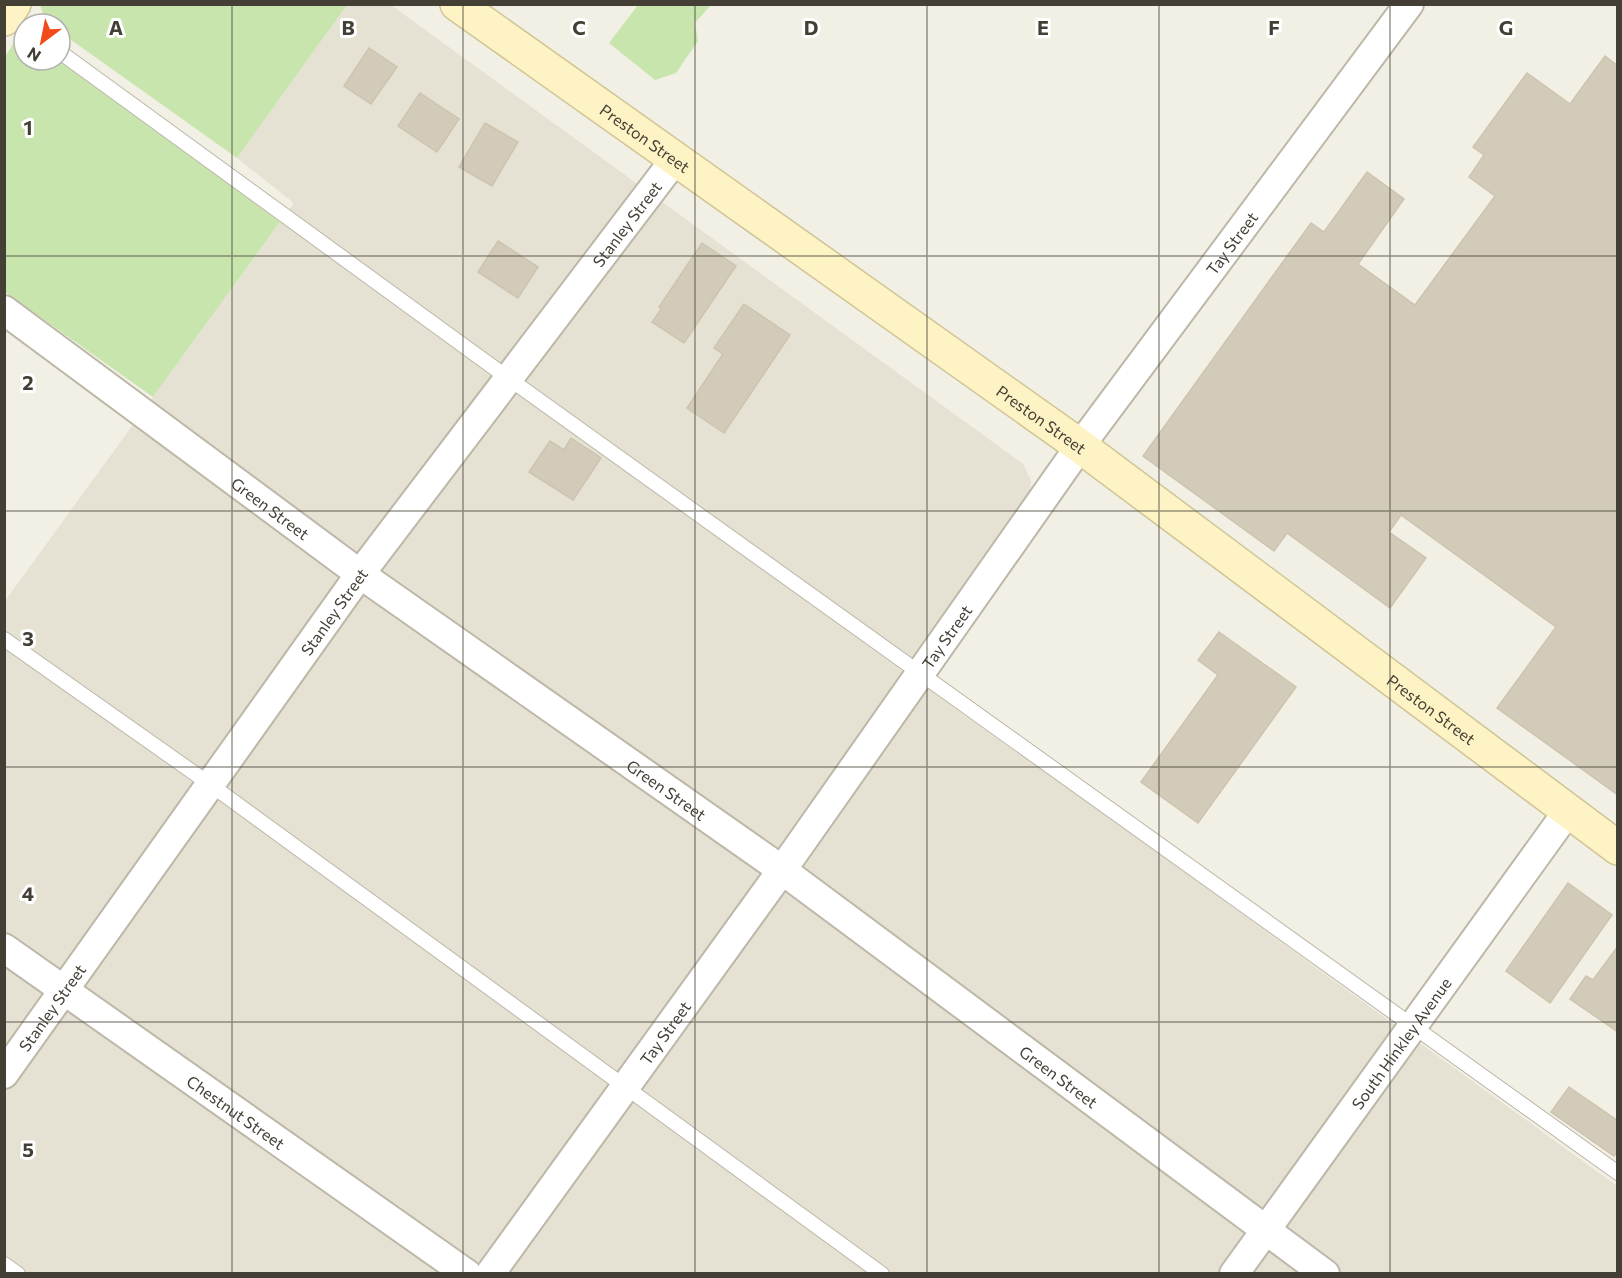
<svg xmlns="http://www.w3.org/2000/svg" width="1622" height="1278" viewBox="0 0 1622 1278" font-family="Commissioner,sans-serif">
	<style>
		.residential { fill: #e5e1d3 }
		.green { fill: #c8e5ae }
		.building { fill: #d3cbba; stroke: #cdc3ae; stroke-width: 1.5 }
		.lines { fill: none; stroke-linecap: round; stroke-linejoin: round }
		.lane-casing { stroke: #bdb7a8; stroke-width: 16 }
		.street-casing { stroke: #bdb7a8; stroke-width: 32 }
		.secondary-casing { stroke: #d0c596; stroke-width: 36 }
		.lane { stroke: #fff; stroke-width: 14 }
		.street { stroke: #fff; stroke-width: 28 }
		.secondary { stroke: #fdf3c4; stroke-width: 33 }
		.grid { fill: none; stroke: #443f35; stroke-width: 1.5; stroke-opacity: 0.55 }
		.labels { text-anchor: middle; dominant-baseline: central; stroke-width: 6; stroke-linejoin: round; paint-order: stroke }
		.street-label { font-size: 16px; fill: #443f35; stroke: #fff }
		.grid-label { font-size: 20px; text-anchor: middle; font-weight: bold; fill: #443f35; stroke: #fff; stroke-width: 6; stroke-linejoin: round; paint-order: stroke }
	</style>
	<rect width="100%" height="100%" fill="#f2efe5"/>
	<path class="residential" d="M 347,5 L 391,5 L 1023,464 L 1031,481 L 1030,497 L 907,671 L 1617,1186 L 1617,1273 L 5,1274 L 5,601 L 294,203 L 237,158 Z"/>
	<path class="green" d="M 40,5 L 40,4 L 347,5 L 237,158 L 60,32 L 60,24 L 46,22 Z
		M 638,5 L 711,5 L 695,23 L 698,41 L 676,73 L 655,80 L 609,43 Z
		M 17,38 L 24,40 L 24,60 L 60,60 L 280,222 L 153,397 L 5,292 L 4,58 Z"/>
	<path class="building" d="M 369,48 L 397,67 L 371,104 L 344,86 Z
		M 1605,56 L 1618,66 L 1618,795 L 1497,708 L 1556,627 L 1401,515 L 1389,532 L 1426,558 L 1390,608 L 1287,533 L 1274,551 L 1143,456 L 1311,223 L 1324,232 L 1367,172 L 1404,199 L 1358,264 L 1415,305 L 1495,196 L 1469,177 L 1484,155 L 1473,147 L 1527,73 L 1570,104 Z
		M 420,93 L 459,119 L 437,152 L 398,126 Z
		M 485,123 L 518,142 L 492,186 L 459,167 Z
		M 498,241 L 538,267 L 518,298 L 478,272 Z
		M 702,243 L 736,266 L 684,343 L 652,322 L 662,308 L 659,307 Z
		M 744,304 L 790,335 L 724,433 L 687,408 L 723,354 L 714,348 Z
		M 571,438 L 601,458 L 573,500 L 529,472 L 550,441 L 564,450 Z
		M 1219,632 L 1296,687 L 1198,823 L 1141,782 L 1218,675 L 1198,660 Z
		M 1568,883 L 1612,915 L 1550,1003 L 1506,971 Z
		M 1618,946 L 1618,1032 L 1570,999 L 1586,976 L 1593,980 Z
		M 1569,1087 L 1618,1121 L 1618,1151 L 1614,1156 L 1551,1112 Z"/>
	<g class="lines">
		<g class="lane-casing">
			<path id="lane" d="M 60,52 L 508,378 L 1618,1173
				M 4,639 L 211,785 L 882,1274
				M 4,1264 L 18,1274"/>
		</g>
		<g class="street-casing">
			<g id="street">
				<path id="s1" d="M 4,310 L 360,574 L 782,870 L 1325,1274"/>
				<path id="s2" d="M 4,948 L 467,1274"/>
				<path id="s3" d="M 4,1074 L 360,574 L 676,158"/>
				<path id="s4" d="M 490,1274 L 782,870 L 1080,446 L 1409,4"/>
				<path id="s5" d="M 1234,1274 L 1568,811"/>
			</g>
		</g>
		<g class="secondary-casing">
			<g id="secondary">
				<path id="s6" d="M 457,4 L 1080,446 L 1618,848"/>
				<path d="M 4,19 L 14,4"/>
			</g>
		</g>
		<use href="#lane" class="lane"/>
		<use href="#street" class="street"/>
		<use href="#secondary" class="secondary"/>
	</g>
	<path class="grid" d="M 232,4 L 232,1274M 463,4 L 463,1274M 695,4 L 695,1274M 927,4 L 927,1274M 1159,4 L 1159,1274M 1390,4 L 1390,1274M 4,256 L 1618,256M 4,511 L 1618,511M 4,767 L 1618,767M 4,1022 L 1618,1022"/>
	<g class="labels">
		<g class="street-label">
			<text stroke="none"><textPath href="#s6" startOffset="231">Preston Street</textPath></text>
			<text stroke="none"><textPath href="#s3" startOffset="1054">Stanley Street</textPath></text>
			<text stroke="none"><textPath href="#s4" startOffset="1270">Tay Street</textPath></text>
			<text stroke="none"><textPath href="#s6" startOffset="717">Preston Street</textPath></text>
			<text stroke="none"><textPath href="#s1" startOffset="332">Green Street</textPath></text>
			<text stroke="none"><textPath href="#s3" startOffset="568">Stanley Street</textPath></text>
			<text stroke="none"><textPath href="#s4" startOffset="784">Tay Street</textPath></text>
			<text stroke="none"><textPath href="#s6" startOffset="1203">Preston Street</textPath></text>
			<text stroke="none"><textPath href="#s1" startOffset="818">Green Street</textPath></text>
			<text stroke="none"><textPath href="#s3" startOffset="82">Stanley Street</textPath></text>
			<text stroke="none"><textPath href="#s4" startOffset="298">Tay Street</textPath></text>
			<text stroke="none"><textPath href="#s5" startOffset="285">South Hinkley Avenue</textPath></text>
			<text stroke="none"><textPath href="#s1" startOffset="1304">Green Street</textPath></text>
			<text stroke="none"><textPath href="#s2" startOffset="284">Chestnut Street</textPath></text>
		</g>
	</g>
	<g class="grid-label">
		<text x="116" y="35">A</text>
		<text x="348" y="35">B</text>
		<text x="579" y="35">C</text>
		<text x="811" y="35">D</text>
		<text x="1043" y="35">E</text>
		<text x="1274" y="35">F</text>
		<text x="1506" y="35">G</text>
		<text x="28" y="135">1</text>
		<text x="28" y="390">2</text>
		<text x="28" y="646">3</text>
		<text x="28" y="901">4</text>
		<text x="28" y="1157">5</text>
	</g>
	<rect width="1622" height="1278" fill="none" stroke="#443f35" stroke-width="12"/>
	<g transform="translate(42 42) rotate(212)"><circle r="28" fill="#ffffff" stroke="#b4b2ae" stroke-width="1.5"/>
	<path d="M0-4.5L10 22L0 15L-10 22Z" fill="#f24b1b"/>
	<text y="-9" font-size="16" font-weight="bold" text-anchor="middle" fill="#443f35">N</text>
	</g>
</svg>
